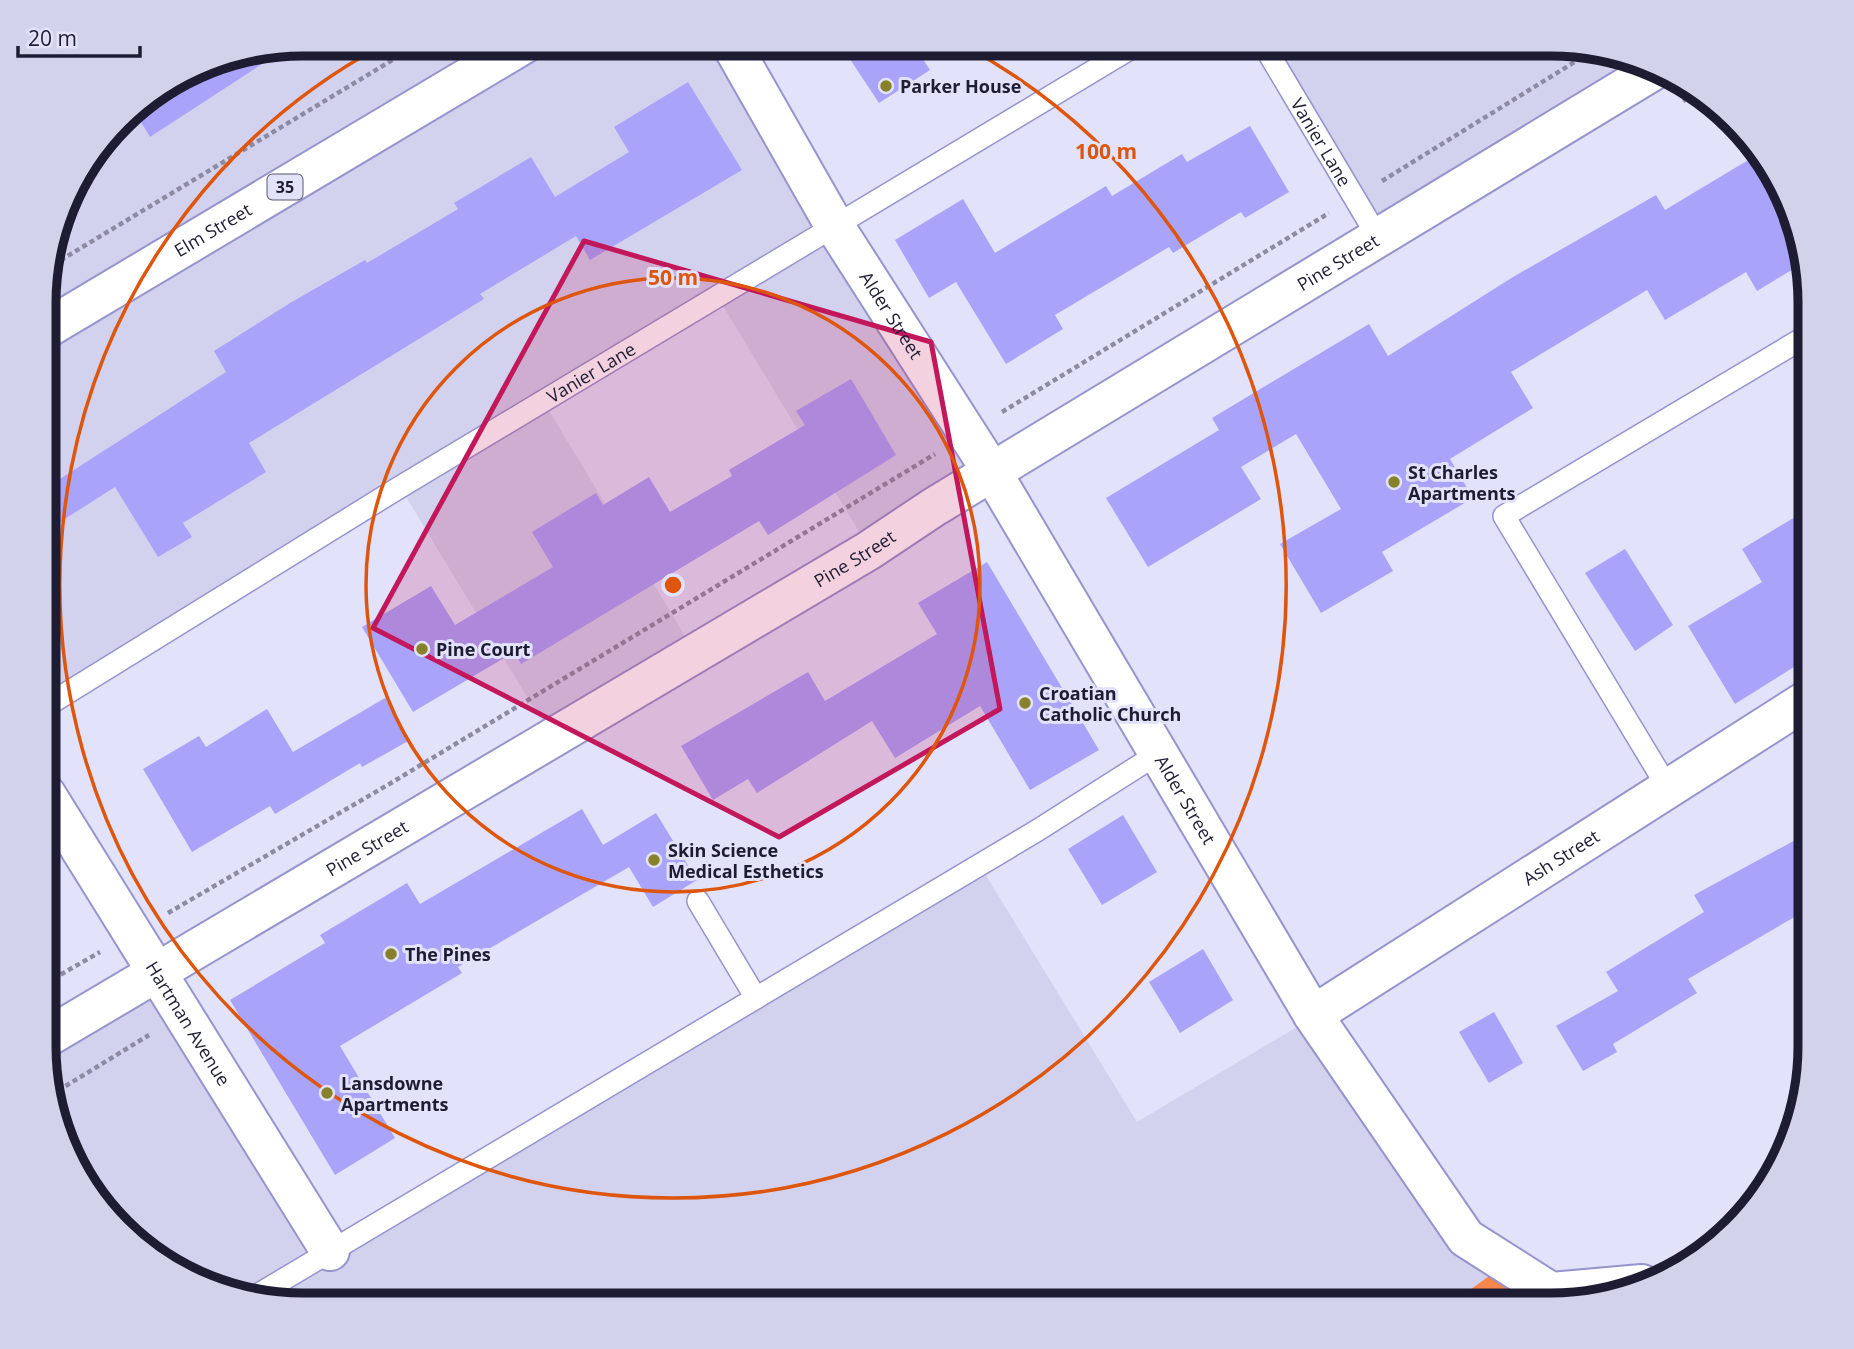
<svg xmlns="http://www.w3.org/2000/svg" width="1854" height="1349" viewBox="0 0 1854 1349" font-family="'Open Sans',sans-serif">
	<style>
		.built { fill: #d2d2ee }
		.forest { fill: #f5864e }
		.building { fill: #a9a4fa }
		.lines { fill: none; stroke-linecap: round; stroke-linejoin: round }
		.service-casing { stroke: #9694cd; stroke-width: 24 }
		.minor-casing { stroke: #9694cd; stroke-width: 42 }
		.primary-casing { stroke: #9694cd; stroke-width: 42 }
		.path { stroke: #8c8ba3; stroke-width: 4.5; stroke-dasharray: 5 3.5; stroke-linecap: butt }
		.service { stroke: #fff; stroke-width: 21 }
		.minor { stroke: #fff; stroke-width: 38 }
		.primary { stroke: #fff; stroke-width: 38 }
		.marked { fill: #c2185b; fill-opacity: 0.2; stroke: #c2185b; stroke-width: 5; stroke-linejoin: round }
		.ring { fill: none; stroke: #de560e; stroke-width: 3.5 }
		.poi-dot { fill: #87822a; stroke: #e2e2fb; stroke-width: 2.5 }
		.labels { text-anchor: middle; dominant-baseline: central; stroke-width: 6; stroke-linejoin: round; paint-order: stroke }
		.shield { fill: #e2e2fb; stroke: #58576e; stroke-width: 2 }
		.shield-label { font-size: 16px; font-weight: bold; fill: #1d1c32 }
		.poi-label { font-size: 18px; font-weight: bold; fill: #1d1c32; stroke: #e2e2fb; text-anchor: start }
		.street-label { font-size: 18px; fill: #1d1c32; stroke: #e2e2fb }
		.rim { fill: none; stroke: #1d1c32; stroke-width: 9 }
		.centre { fill: #de560e; stroke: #e2e2fb; stroke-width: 3.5 }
		.ring-label { font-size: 21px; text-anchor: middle; font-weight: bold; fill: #de560e; stroke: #e2e2fb; stroke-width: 6; stroke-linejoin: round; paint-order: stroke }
	</style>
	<rect width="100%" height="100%" fill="#e2e2fb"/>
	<path class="built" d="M 303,44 L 724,44 L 992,472 L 869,548 L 717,296 L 543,401 L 696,654 L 553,740 L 400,487 L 46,706 L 46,270 L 71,188 L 132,108 L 204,63 Z
		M 1263,44 L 1567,44 L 1634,58 L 1654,68 L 1379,236 Z
		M 985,874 L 1137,1122 L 1307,1021 L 1496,1271 L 1449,1305 L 287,1305 L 204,1286 L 145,1251 L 78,1175 L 46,1079 L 46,1044 L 157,979 L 328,1259 Z"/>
	<path class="forest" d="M 1496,1271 L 1551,1305 L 1449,1305 Z"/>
	<path class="building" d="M 840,44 L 913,44 L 930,70 L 879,103 Z
		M 281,48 L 282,51 L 150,137 L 138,117 L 138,105 L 204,63 Z
		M 688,82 L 742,170 L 590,260 L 576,236 L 480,294 L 484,299 L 249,443 L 266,472 L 183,523 L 192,537 L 158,557 L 115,487 L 46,531 L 46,488 L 226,372 L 214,351 L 290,303 L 365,260 L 367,263 L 458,209 L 454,203 L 531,157 L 555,197 L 629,152 L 614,127 Z
		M 1250,126 L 1289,192 L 1245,218 L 1241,212 L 1173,253 L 1169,247 L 1055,315 L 1063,329 L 1006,364 L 956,282 L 929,298 L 895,240 L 963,199 L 995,253 L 1106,186 L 1112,196 L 1182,154 L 1187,162 Z
		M 1750,159 L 1796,235 L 1803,263 L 1757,291 L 1746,272 L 1665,320 L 1647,290 L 1511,372 L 1533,408 L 1450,459 L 1473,498 L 1382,552 L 1393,571 L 1321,613 L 1280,544 L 1341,509 L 1296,434 L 1241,467 L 1261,499 L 1148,567 L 1106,498 L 1219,430 L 1212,418 L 1369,324 L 1388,356 L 1513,277 L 1656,195 L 1665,210 Z
		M 851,379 L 896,455 L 768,535 L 759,521 L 521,664 L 514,652 L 413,712 L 362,627 L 431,586 L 455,625 L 553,567 L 532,532 L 596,493 L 603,505 L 649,477 L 670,512 L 732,476 L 729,470 L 805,425 L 796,411 Z
		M 1810,508 L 1810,657 L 1735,704 L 1688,626 L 1762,582 L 1742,549 Z
		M 1625,549 L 1673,625 L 1635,651 L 1585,573 Z
		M 987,562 L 1099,750 L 1030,790 L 980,706 L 895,758 L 872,721 L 757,793 L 748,779 L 713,800 L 681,746 L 808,672 L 825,701 L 937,634 L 918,603 Z
		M 385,698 L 410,740 L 362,767 L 360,763 L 275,814 L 270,806 L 192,852 L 143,769 L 199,736 L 206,747 L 267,709 L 293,752 Z
		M 582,809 L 603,845 L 656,813 L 697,880 L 653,907 L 629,867 L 458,967 L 462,973 L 340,1046 L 395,1138 L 335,1175 L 230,1000 L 325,943 L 320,935 L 407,883 L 420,904 Z
		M 1123,815 L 1157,872 L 1102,905 L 1068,849 Z
		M 1810,832 L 1810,908 L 1688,979 L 1697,993 L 1613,1044 L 1617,1052 L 1583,1071 L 1556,1026 L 1618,991 L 1606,972 L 1704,912 L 1694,895 Z
		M 1203,949 L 1233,1000 L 1180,1033 L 1149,982 Z
		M 1494,1012 L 1523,1063 L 1489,1083 L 1459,1032 Z"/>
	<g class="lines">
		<g class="service-casing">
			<g id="service">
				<path id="s1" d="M 1263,44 L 1379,239"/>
				<path id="s2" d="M 46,706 L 400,487 L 1138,44"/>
				<path d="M 1668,788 L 1504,516 L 1810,334"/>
				<path d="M 698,901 L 756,998"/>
				<path d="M 254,1297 L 1038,830 L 1159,753"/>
			</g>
		</g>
		<g class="minor-casing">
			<g id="minor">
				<path id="s3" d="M 731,44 L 834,225 L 992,472 L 1313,1015 L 1466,1238 L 1551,1292 L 1642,1284"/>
				<path id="s4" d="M 46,794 L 330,1251"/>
				<path id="s5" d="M 1313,1015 L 1810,698"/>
				<path id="s6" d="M 46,1038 L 868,551 L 934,507 L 1656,69"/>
			</g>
		</g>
		<g class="primary-casing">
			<g id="primary">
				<path id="s7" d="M 46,329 L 524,44"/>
			</g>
		</g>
		<path class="path" d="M 1683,101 L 1699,92
			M 1382,181 L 1594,50
			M 46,269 L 419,44
			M 1002,412 L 1329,213
			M 168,913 L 391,783 L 935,454
			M 46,983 L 100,952
			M 51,1095 L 149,1035"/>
		<use href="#service" class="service"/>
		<use href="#minor" class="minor"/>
		<use href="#primary" class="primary"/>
	</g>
	<path class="marked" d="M 584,241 L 931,342 L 1000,709 L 779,837 L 373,628 Z"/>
	<g class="ring">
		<circle cx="673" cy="585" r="307"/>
		<path d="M965 46A613 613 0 1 1 381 46"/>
	</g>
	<g class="poi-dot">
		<circle cx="886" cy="86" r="7"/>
		<circle cx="1394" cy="482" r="7"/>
		<circle cx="422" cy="649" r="7"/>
		<circle cx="1025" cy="703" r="7"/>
		<circle cx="654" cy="860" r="7"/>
		<circle cx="391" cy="954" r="7"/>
		<circle cx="327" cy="1093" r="7"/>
	</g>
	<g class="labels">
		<rect class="shield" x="267.5" y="174.5" width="35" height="25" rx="5"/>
		<g class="shield-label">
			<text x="285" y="187">35</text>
		</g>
		<g class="poi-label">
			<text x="900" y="86">Parker House</text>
			<text x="1408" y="472">St Charles<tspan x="1408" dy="21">Apartments</tspan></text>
			<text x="436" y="649">Pine Court</text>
			<text x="1039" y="693">Croatian<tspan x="1039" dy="21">Catholic Church</tspan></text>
			<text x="668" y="850">Skin Science<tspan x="668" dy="21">Medical Esthetics</tspan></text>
			<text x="405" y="954">The Pines</text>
			<text x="341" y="1083">Lansdowne<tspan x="341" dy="21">Apartments</tspan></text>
		</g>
		<g class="street-label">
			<text stroke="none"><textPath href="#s1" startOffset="114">Vanier Lane</textPath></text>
			<text stroke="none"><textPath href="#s7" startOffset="194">Elm Street</textPath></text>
			<text stroke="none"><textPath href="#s6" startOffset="1507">Pine Street</textPath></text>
			<text stroke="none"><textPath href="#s3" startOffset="315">Alder Street</textPath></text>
			<text stroke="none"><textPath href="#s2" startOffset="639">Vanier Lane</textPath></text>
			<text stroke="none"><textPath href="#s6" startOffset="940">Pine Street</textPath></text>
			<text stroke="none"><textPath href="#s3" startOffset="882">Alder Street</textPath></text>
			<text stroke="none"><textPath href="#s6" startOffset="373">Pine Street</textPath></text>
			<text stroke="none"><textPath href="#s5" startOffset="294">Ash Street</textPath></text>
			<text stroke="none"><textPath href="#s4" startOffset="270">Hartman Avenue</textPath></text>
		</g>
	</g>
	<path d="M0 0H1854V1349H0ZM303 56H1551A247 247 0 0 1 1798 303V1046A247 247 0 0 1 1551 1293H303A247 247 0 0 1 56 1046V303A247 247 0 0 1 303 56Z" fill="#d2d2eb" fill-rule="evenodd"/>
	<path class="rim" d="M303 56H1551A247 247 0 0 1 1798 303V1046A247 247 0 0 1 1551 1293H303A247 247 0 0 1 56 1046V303A247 247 0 0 1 303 56Z"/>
	<circle cx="673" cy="585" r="10" class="centre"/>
	<g class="ring-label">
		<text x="1106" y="159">100 m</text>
		<text x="673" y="285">50 m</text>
	</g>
	<path d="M18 46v10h122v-10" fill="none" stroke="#1d1c32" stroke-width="3.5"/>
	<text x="28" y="46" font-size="21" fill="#1d1c32" stroke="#e2e2fb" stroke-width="5" paint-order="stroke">20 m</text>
</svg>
